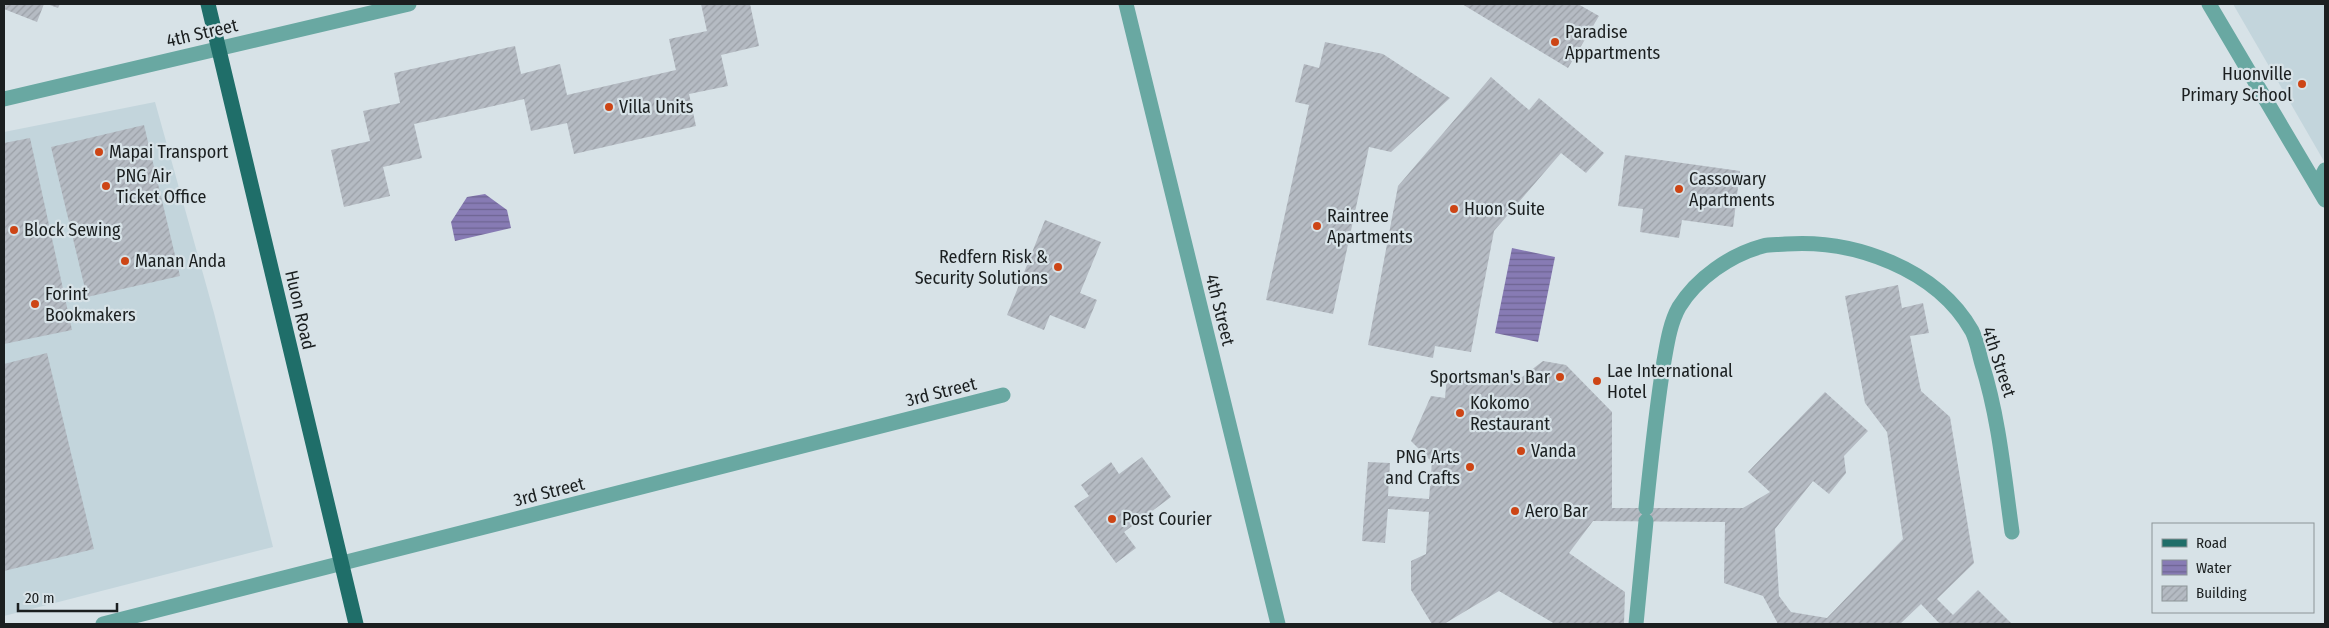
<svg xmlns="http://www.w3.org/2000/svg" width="2329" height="628" viewBox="0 0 2329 628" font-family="'Fira Sans Condensed',sans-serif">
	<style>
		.built { fill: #c3d5dc }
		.water { fill: url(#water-rules) }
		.building { fill: url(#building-hatch) }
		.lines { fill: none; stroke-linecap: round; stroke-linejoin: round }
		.minor { stroke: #69a8a2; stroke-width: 15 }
		.major { stroke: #1f6e69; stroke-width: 15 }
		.poi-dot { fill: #cd4515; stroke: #d7e2e7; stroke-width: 2 }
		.labels { text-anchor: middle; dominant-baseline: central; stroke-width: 4.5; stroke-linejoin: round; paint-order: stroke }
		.poi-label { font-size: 18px; fill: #1b1f20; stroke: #d7e2e7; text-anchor: start }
		.street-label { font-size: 18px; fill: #1b1f20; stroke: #d7e2e7 }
	</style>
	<defs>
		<pattern id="water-rules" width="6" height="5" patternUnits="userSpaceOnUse" patternTransform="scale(1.25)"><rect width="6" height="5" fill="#877bb4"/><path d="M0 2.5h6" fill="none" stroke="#6e6492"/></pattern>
		<pattern id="building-hatch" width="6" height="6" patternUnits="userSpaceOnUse" patternTransform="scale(1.25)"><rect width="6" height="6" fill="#b5bbc3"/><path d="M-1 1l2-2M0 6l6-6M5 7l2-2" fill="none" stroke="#9ba0a7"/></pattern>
	</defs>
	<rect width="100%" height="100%" fill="#d7e2e7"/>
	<path class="built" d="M 2233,4 L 2325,4 L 2325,163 Z
		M 155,102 L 214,313 L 273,547 L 4,616 L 4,132 Z"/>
	<path class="water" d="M 485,194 L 507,210 L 511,228 L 455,241 L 451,222 L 467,197 Z
		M 1512,248 L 1555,257 L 1538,342 L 1495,333 Z"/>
	<path class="building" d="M 6,4 L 44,4 L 37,22 L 4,9 Z
		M 47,4 L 60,4 L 58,8 Z
		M 701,4 L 750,4 L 759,46 L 721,55 L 728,86 L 689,94 L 696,126 L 574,154 L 567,123 L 531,131 L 524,99 L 414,124 L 422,158 L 383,167 L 390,196 L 344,207 L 331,150 L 370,141 L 363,111 L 400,103 L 394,73 L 515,46 L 521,74 L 560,64 L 567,95 L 676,70 L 669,39 L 707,31 Z
		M 1462,4 L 1578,4 L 1599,16 L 1568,68 Z
		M 1325,42 L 1383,54 L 1450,98 L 1391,152 L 1369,147 L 1333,314 L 1266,300 L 1309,105 L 1295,102 L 1304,64 L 1319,68 Z
		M 1491,77 L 1529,110 L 1539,98 L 1604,153 L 1586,173 L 1561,153 L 1494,231 L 1471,352 L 1435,346 L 1433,358 L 1368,345 L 1398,186 Z
		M 144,125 L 180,276 L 87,297 L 51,147 Z
		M 30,138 L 72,330 L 4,344 L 4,143 Z
		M 1625,155 L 1740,171 L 1733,227 L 1682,220 L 1679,238 L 1640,232 L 1643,209 L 1618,206 Z
		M 1045,220 L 1101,242 L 1080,293 L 1097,300 L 1085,329 L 1050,315 L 1044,330 L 1007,315 Z
		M 1898,285 L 1902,308 L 1923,303 L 1929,333 L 1910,336 L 1921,391 L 1950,417 L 1974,563 L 1937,599 L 1953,615 L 1978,590 L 2012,624 L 1940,624 L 1921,604 L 1900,624 L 1778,624 L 1763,596 L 1724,583 L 1725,522 L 1593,521 L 1569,553 L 1625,592 L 1624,624 L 1555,624 L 1499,591 L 1444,624 L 1432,624 L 1411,590 L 1411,561 L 1426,554 L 1429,512 L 1388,509 L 1385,543 L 1362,541 L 1368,462 L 1390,463 L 1388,496 L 1429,499 L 1432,462 L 1411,441 L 1431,396 L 1445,398 L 1447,375 L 1517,381 L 1543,361 L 1566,365 L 1612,412 L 1612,508 L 1743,508 L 1770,492 L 1748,472 L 1825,392 L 1868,431 L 1844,456 L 1846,473 L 1829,494 L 1813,481 L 1775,529 L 1779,596 L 1791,612 L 1827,618 L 1903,539 L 1887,432 L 1865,403 L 1845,296 Z
		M 47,353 L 94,549 L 4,571 L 4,364 Z
		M 1142,457 L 1171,497 L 1124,532 L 1136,548 L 1116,563 L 1074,506 L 1089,496 L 1081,485 L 1111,462 L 1119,474 Z"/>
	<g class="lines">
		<path class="minor" d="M 1126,4 L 1278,624
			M 2209,4 L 2325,200
			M 4,99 L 409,4
			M 2317,185 L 2325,170
			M 1646,508 C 1651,459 1656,410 1664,361 C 1667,344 1670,323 1679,307 C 1697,278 1730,255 1763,246 C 1770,244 1779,245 1786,244 C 1854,239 1937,269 1972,331 C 1977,341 1979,354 1982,364 C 1999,418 2004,475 2012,532
			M 103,624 L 1003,395
			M 1636,624 L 1646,521"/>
		<path class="major" d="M 208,4 L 356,624"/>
	</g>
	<g class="poi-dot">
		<circle cx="1555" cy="42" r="5"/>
		<circle cx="2302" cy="84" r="5"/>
		<circle cx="609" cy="107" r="5"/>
		<circle cx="99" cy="152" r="5"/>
		<circle cx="106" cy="186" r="5"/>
		<circle cx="1679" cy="189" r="5"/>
		<circle cx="1454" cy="209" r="5"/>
		<circle cx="1317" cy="226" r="5"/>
		<circle cx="14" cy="230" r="5"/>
		<circle cx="125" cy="261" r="5"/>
		<circle cx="1058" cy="267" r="5"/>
		<circle cx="35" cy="304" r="5"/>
		<circle cx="1560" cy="377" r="5"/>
		<circle cx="1597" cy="381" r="5"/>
		<circle cx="1460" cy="413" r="5"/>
		<circle cx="1521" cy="451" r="5"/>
		<circle cx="1470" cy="467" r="5"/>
		<circle cx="1515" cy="511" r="5"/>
		<circle cx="1112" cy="519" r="5"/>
	</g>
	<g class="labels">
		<g class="poi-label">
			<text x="1565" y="32">Paradise<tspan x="1565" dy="21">Appartments</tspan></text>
			<text x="2292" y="74" text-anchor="end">Huonville<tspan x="2292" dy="21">Primary School</tspan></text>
			<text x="619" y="107">Villa Units</text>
			<text x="109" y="152">Mapai Transport</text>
			<text x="116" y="176">PNG Air<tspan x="116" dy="21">Ticket Office</tspan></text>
			<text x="1689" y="179">Cassowary<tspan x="1689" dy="21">Apartments</tspan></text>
			<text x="1464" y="209">Huon Suite</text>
			<text x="1327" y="216">Raintree<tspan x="1327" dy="21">Apartments</tspan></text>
			<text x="24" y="230">Block Sewing</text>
			<text x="1048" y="257" text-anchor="end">Redfern Risk &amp;<tspan x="1048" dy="21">Security Solutions</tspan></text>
			<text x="135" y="261">Manan Anda</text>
			<text x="45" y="294">Forint<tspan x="45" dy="21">Bookmakers</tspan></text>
			<text x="1607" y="371">Lae International<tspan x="1607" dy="21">Hotel</tspan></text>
			<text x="1550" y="377" text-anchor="end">Sportsman's Bar</text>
			<text x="1470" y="403">Kokomo<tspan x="1470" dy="21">Restaurant</tspan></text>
			<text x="1531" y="451">Vanda</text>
			<text x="1460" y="457" text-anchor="end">PNG Arts<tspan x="1460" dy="21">and Crafts</tspan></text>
			<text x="1525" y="511">Aero Bar</text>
			<text x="1122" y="519">Post Courier</text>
		</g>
		<g class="street-label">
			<text transform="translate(202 33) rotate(-13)">4th Street</text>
			<text transform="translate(300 310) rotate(77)">Huon Road</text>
			<text transform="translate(1220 310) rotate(76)">4th Street</text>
			<text transform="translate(1999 362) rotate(72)">4th Street</text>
			<text transform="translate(941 392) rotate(-14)">3rd Street</text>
			<text transform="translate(549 492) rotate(-14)">3rd Street</text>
		</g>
	</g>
	<rect width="2329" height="628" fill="none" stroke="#1b1f20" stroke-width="10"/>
	<rect x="2152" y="523" width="162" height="90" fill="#d7e2e7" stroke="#8c9497"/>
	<rect x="2162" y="539" width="25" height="8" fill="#1f6e69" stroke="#8c9497"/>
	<text x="2196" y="548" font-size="15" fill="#1b1f20">Road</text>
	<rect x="2162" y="560" width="25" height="15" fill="url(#water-rules)" stroke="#8c9497"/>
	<text x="2196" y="573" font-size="15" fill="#1b1f20">Water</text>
	<rect x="2162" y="586" width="25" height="15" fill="url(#building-hatch)" stroke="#8c9497"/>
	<text x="2196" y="598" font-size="15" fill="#1b1f20">Building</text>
	<path d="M18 603v8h99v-8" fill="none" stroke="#1b1f20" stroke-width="2.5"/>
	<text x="25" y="603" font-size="15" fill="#1b1f20" stroke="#d7e2e7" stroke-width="4" paint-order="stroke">20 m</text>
</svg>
